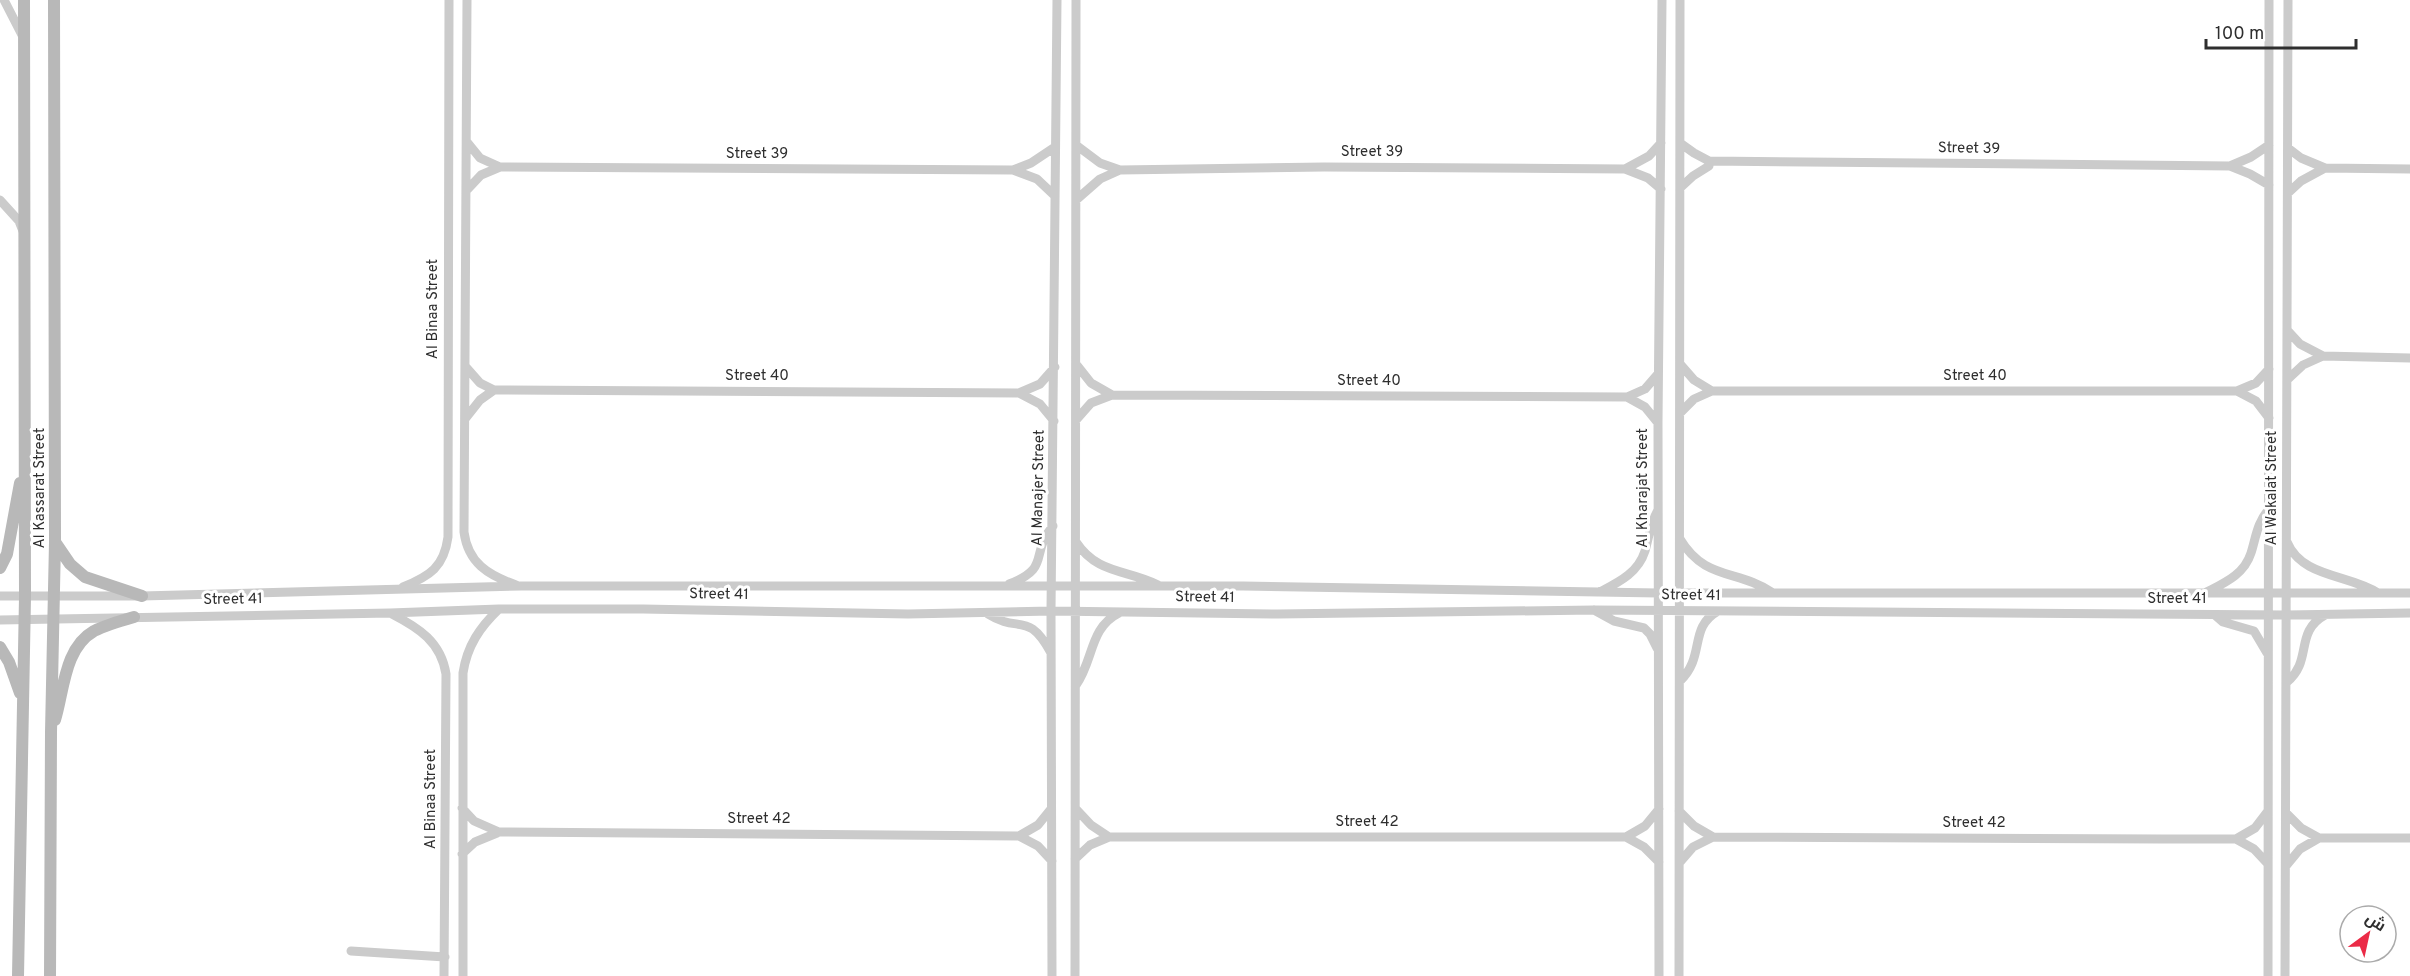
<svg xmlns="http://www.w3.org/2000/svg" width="2410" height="976" viewBox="0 0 2410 976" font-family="Overpass,Cairo,sans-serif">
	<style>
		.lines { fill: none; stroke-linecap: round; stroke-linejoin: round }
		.street { stroke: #cbcbcb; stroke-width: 9 }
		.secondary { stroke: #b8b8b8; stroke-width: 12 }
		.labels { text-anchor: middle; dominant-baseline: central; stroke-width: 6; stroke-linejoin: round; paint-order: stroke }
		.street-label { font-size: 15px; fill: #2e2e2e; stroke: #fff }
	</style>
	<rect width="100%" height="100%" fill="#fff"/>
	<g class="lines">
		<path class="street" d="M 4,0 L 22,35
			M 467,0 L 464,532 C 468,563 488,575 516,585
			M 467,142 L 480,158 L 500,167 L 1013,170 L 1037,179 L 1055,196
			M 1680,143 L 1694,153 L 1709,161 L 2230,166 L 2250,174 L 2269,185
			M 1076,145 L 1100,163 L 1120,170 L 1324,167 L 1625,169 L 1648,178 L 1661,189
			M 2288,148 L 2301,158 L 2325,168 L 2410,169
			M 2230,166 L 2251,157 L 2269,145
			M 1625,169 L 1649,156 L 1661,143
			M 1013,170 L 1031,163 L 1055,147
			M 1680,188 L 1693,176 L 1709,166 L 1709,161
			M 466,191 L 481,175 L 500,167
			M 2288,193 L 2301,181 L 2325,168
			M 0,200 L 19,221 L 23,231
			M 1076,200 L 1100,179 L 1120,170
			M 2288,331 L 2300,344 L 2323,356 L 2410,358
			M 1076,364 L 1091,383 L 1112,395
			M 1680,364 L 1694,380 L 1712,391
			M 465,366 L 480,383 L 494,390 L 1019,393 L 1040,384 L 1055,367
			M 2288,379 L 2303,365 L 2323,356
			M 2237,391 L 2256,401 L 2269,418
			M 1019,393 L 1040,404 L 1054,421
			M 1627,397 L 1645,407 L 1658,423
			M 1680,413 L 1694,399 L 1712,391 L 2237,391 L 2256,383 L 2269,369
			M 465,419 L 480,400 L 494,390
			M 1076,420 L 1091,403 L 1112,395 L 1627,397 L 1645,389 L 1658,374
			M 1680,539 C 1705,581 1738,569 1773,593
			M 1076,542 C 1098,575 1127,569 1158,585
			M 2287,542 C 2302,578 2349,574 2378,593
			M 1009,584 C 1052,568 1029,554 1053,526
			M 403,587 C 430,576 444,567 448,537 L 449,0
			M 1600,592 C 1619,582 1638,573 1645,551 C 1649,537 1650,524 1658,510
			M 2205,593 C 2224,583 2244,575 2251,553 C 2256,537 2257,523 2269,509
			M 0,596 L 142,596 L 521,586 L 1243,586 L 1658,593 L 2410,593
			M 1594,610 L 1614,621 L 1644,628 L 1650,634 L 1657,648
			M 392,614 C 419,628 441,642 446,674 L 444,976
			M 988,614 C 1019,634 1028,610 1051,653
			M 2215,615 L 2223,622 L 2254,631 L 2267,653
			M 0,620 L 390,613 L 499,609 L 643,609 L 908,614 L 1051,611 L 1278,614 L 1594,610 L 2287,615 L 2410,613
			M 1680,681 C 1706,656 1688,628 1718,611
			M 2287,682 C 2313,661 2294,632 2325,615
			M 1076,685 C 1094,660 1089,628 1119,613
			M 462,808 L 474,821 L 499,832 L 1019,836 L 1038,846 L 1052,861
			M 1076,809 L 1091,825 L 1109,837
			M 1679,811 L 1694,826 L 1713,837
			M 2286,813 L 2301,828 L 2319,838
			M 1019,836 L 1038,825 L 1051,809
			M 1626,837 L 1645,826 L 1659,809
			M 2236,839 L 2255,828 L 2268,811
			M 462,854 L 475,842 L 497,833
			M 1075,859 L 1090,845 L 1109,837 L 1626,837 L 1644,847 L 1659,862
			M 1680,862 L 1693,847 L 1713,837 L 2162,839 L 2236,839 L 2254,849 L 2268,864
			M 2286,866 L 2300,849 L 2319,838 L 2410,838
			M 351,951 L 445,957
			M 463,976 L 463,673 C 467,646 480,627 499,609
			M 1052,976 L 1051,611 L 1057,0
			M 1075,976 L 1076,0
			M 1659,976 L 1658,423 L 1662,0
			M 1679,976 L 1680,0
			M 2268,976 L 2269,0
			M 2285,976 L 2288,0"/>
		<path class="secondary" d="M 55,542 L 70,564 L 85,577 L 142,596
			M 0,568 L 7,554 L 20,483
			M 0,647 L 9,662 L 20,693
			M 55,720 C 64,691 64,648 94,631 C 106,625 120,621 134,617
			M 18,976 L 25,597 L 24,0
			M 50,976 L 51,732 L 55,542 L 54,0"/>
	</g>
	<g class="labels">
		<g class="street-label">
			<text transform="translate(1969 149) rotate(1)">Street 39</text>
			<text x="1372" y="152">Street 39</text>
			<text x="757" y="154">Street 39</text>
			<text transform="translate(433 309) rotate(-90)">Al Binaa Street</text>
			<text x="757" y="376">Street 40</text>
			<text x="1975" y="376">Street 40</text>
			<text x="1369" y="381">Street 40</text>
			<text transform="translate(40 488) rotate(-90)">Al Kassarat Street</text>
			<text transform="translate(1039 488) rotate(-89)">Al Manajer Street</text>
			<text transform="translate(1643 488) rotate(-90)">Al Kharajat Street</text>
			<text transform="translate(2272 488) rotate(-90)">Al Wakalat Street</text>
			<text transform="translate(719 595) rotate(1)">Street 41</text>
			<text transform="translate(1691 596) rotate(1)">Street 41</text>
			<text transform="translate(1205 598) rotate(1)">Street 41</text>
			<text x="2177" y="599">Street 41</text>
			<text transform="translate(233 600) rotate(-1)">Street 41</text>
			<text transform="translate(431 799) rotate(-90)">Al Binaa Street</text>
			<text x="759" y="819">Street 42</text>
			<text x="1367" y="822">Street 42</text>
			<text x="1974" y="823">Street 42</text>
		</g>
	</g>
	<g transform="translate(2368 934) rotate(33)"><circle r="28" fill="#ffffff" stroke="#ababab" stroke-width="1.5"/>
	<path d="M0-4.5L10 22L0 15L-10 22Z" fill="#eb2b47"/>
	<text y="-9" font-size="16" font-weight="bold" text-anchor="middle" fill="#2e2e2e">ش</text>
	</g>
	<path d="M2206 39v9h150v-9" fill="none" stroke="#2e2e2e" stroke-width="3"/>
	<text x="2215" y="39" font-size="18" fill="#2e2e2e" stroke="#ffffff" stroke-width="4.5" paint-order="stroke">100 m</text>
</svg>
